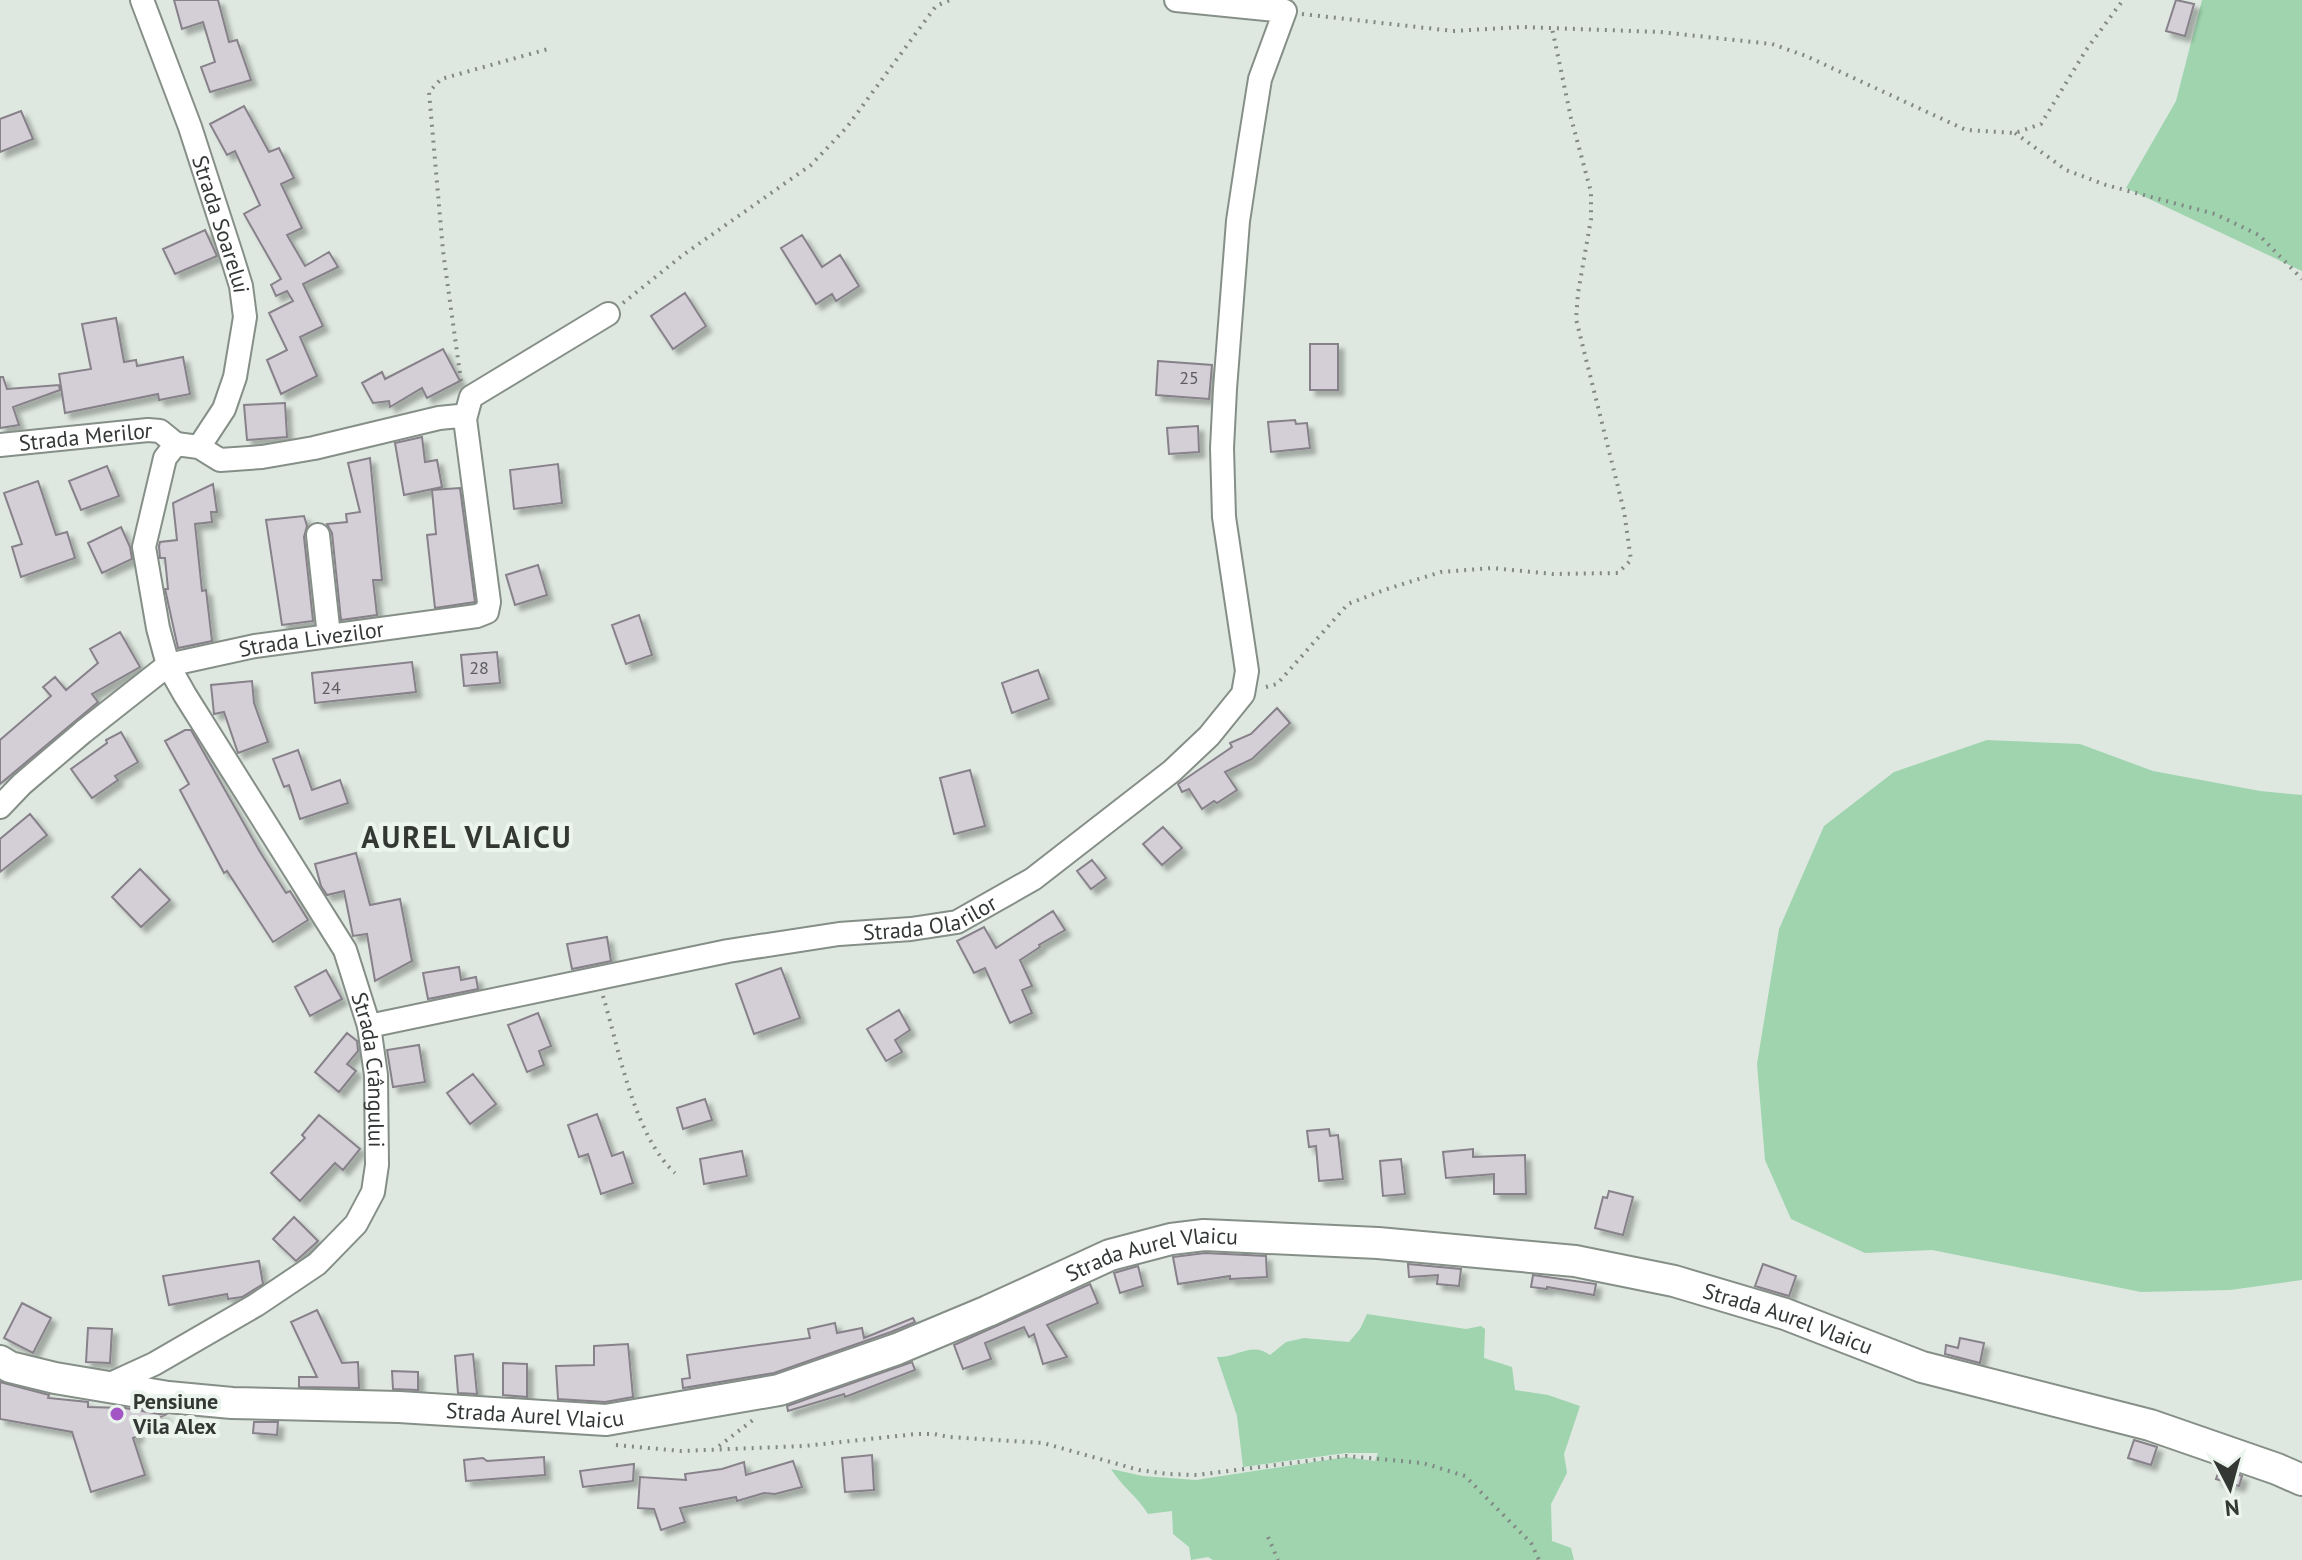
<svg xmlns="http://www.w3.org/2000/svg" width="2302" height="1560" viewBox="0 0 2302 1560" font-family="'PT Sans',sans-serif">
	<style>
		.green { fill: #9fd4af }
		.building { fill: #d4ced7; stroke: #87818a; stroke-width: 2; filter: url(#shadow) }
		.lines { fill: none; stroke-linecap: round; stroke-linejoin: round }
		.street-casing { stroke: #858f88; stroke-width: 26 }
		.secondary-casing { stroke: #858f88; stroke-width: 34 }
		.path { stroke: #828984; stroke-width: 4; stroke-dasharray: 2 6; stroke-linecap: butt }
		.street { stroke: #fff; stroke-width: 22 }
		.secondary { stroke: #fff; stroke-width: 30 }
		.poi-dot { fill: #a354c5; stroke: #ebf5ee; stroke-width: 3 }
		.labels { text-anchor: middle; dominant-baseline: central; stroke-width: 8; stroke-linejoin: round; paint-order: stroke }
		.number-label { font-size: 18px; fill: #5c5e5e }
		.street-label { font-size: 22px; fill: #343835; stroke: #ebf5ee }
		.poi-label { font-size: 22px; font-weight: bold; fill: #343835; stroke: #ebf5ee; text-anchor: start }
		.district-label { font-size: 30px; font-weight: bold; letter-spacing: 2px; fill: #343835; stroke: #ebf5ee }
	</style>
	<defs>
		<filter id="shadow"><feDropShadow dx="5.5" dy="5.5" stdDeviation="2" flood-color="#0004"/></filter>
	</defs>
	<rect width="100%" height="100%" fill="#dee8e0"/>
	<path class="green" d="M 2202,0 L 2302,0 L 2302,271 L 2126,188 L 2176,101 Z
		M 1987,740 L 2080,744 L 2153,771 L 2260,791 L 2302,795 L 2302,1280 L 2230,1290 L 2141,1292 L 1932,1250 L 1865,1253 L 1791,1219 L 1765,1160 L 1757,1064 L 1779,929 L 1824,826 L 1894,772 Z
		M 1367,1314 L 1466,1329 L 1481,1326 L 1485,1329 L 1484,1358 L 1512,1367 L 1515,1390 L 1548,1395 L 1580,1406 L 1564,1454 L 1567,1473 L 1551,1504 L 1552,1541 L 1571,1548 L 1574,1560 L 1213,1560 L 1208,1557 L 1191,1560 L 1189,1547 L 1173,1534 L 1172,1511 L 1148,1514 C 1137,1496 1122,1487 1111,1469 L 1143,1476 L 1196,1480 L 1346,1457 L 1375,1461 L 1378,1453 L 1346,1453 L 1243,1467 L 1237,1416 L 1217,1357 C 1236,1358 1252,1341 1270,1355 L 1286,1342 L 1304,1338 L 1349,1342 L 1360,1329 Z"/>
	<path class="building" d="M 174,0 L 218,0 L 229,42 L 237,40 L 251,80 L 210,92 L 201,67 L 215,62 L 203,22 L 182,29 Z
		M 2176,0 L 2194,4 L 2185,36 L 2166,31 Z
		M 244,106 L 269,152 L 279,148 L 294,178 L 281,184 L 302,228 L 287,235 L 305,266 L 329,252 L 338,267 L 303,284 L 323,326 L 300,337 L 317,376 L 281,394 L 267,360 L 287,350 L 269,313 L 293,301 L 287,291 L 276,296 L 271,285 L 281,279 L 244,214 L 260,205 L 235,151 L 227,155 L 210,124 Z
		M 21,111 L 33,139 L 0,152 L 0,119 Z
		M 205,230 L 217,256 L 175,274 L 163,249 Z
		M 802,235 L 822,267 L 840,255 L 859,286 L 836,301 L 832,294 L 816,304 L 781,248 Z
		M 685,293 L 706,326 L 673,349 L 651,316 Z
		M 116,318 L 124,362 L 136,360 L 137,366 L 183,357 L 190,394 L 159,400 L 158,394 L 65,413 L 59,374 L 91,369 L 82,324 Z
		M 1310,344 L 1338,344 L 1338,390 L 1310,390 Z
		M 443,349 L 460,381 L 427,398 L 422,388 L 390,407 L 389,401 L 373,403 L 362,383 L 382,372 L 385,379 Z
		M 1158,361 L 1212,365 L 1209,399 L 1156,395 Z
		M 0,377 L 3,377 L 7,389 L 59,385 L 60,390 L 13,407 L 19,425 L 0,428 Z
		M 285,403 L 287,437 L 247,440 L 244,405 Z
		M 1295,420 L 1296,424 L 1307,423 L 1310,448 L 1271,452 L 1268,422 Z
		M 1198,426 L 1199,452 L 1169,454 L 1167,428 Z
		M 422,437 L 425,462 L 437,460 L 442,487 L 404,495 L 395,443 Z
		M 370,458 L 382,580 L 373,580 L 377,615 L 341,620 L 332,533 L 327,524 L 347,522 L 346,514 L 360,512 L 348,463 Z
		M 558,464 L 562,503 L 514,509 L 510,470 Z
		M 107,466 L 119,496 L 81,510 L 69,481 Z
		M 38,481 L 56,535 L 67,532 L 75,558 L 21,577 L 12,547 L 22,544 L 4,493 Z
		M 213,484 L 217,512 L 211,512 L 212,522 L 195,524 L 202,591 L 206,590 L 212,641 L 178,648 L 165,589 L 168,589 L 165,558 L 160,558 L 159,546 L 160,542 L 177,540 L 173,503 Z
		M 460,488 L 475,602 L 435,608 L 427,535 L 436,534 L 432,490 Z
		M 304,516 L 307,526 L 304,537 L 313,621 L 282,625 L 266,520 Z
		M 121,527 L 130,547 L 132,559 L 102,573 L 88,543 Z
		M 538,565 L 547,595 L 515,605 L 506,575 Z
		M 639,615 L 652,655 L 626,664 L 612,625 Z
		M 120,632 L 140,667 L 92,694 L 98,702 L 0,784 L 0,740 L 51,696 L 43,687 L 55,677 L 66,690 L 98,663 L 90,649 Z
		M 497,652 L 500,683 L 464,686 L 461,655 Z
		M 412,662 L 416,692 L 315,703 L 312,673 Z
		M 1038,670 L 1049,699 L 1012,713 L 1002,683 Z
		M 252,681 L 254,703 L 268,742 L 238,753 L 224,712 L 214,714 L 211,685 Z
		M 1277,708 L 1290,723 L 1252,759 L 1225,772 L 1237,790 L 1217,803 L 1214,801 L 1202,809 L 1189,789 L 1182,792 L 1178,784 L 1232,747 L 1230,743 L 1251,734 Z
		M 185,730 L 191,730 L 260,852 L 286,893 L 290,891 L 308,920 L 273,942 L 227,871 L 224,873 L 180,790 L 189,784 L 165,741 Z
		M 121,732 L 138,762 L 115,776 L 118,780 L 92,798 L 71,769 L 107,743 L 106,740 Z
		M 298,750 L 312,790 L 340,780 L 348,803 L 300,819 L 289,785 L 284,787 L 273,759 Z
		M 970,770 L 985,826 L 954,834 L 940,778 Z
		M 30,814 L 47,835 L 0,872 L 0,839 Z
		M 1163,827 L 1182,848 L 1162,865 L 1143,844 Z
		M 356,853 L 370,905 L 400,899 L 412,961 L 375,981 L 367,934 L 353,936 L 344,891 L 327,895 L 321,886 L 315,864 Z
		M 1092,860 L 1106,878 L 1091,889 L 1077,871 Z
		M 140,869 L 170,900 L 141,927 L 112,897 Z
		M 1053,911 L 1065,930 L 1039,945 L 1040,947 L 1020,960 L 1032,986 L 1022,990 L 1032,1013 L 1010,1023 L 985,968 L 974,973 L 957,941 L 984,927 L 996,948 Z
		M 607,937 L 611,961 L 572,969 L 567,944 Z
		M 459,967 L 461,980 L 476,977 L 478,989 L 428,999 L 423,973 Z
		M 781,968 L 800,1018 L 754,1034 L 736,984 Z
		M 326,970 L 342,999 L 310,1016 L 295,987 Z
		M 899,1010 L 910,1030 L 895,1040 L 902,1052 L 886,1061 L 867,1029 Z
		M 538,1013 L 551,1046 L 539,1051 L 544,1065 L 527,1072 L 508,1025 Z
		M 347,1033 L 357,1041 L 358,1051 L 347,1064 L 356,1071 L 339,1092 L 315,1072 Z
		M 419,1045 L 425,1082 L 393,1087 L 387,1050 Z
		M 473,1074 L 496,1104 L 470,1124 L 447,1093 Z
		M 705,1099 L 712,1120 L 683,1129 L 677,1108 Z
		M 597,1114 L 612,1156 L 623,1152 L 633,1183 L 601,1194 L 588,1154 L 579,1157 L 568,1125 Z
		M 319,1115 L 360,1149 L 343,1170 L 335,1163 L 300,1201 L 271,1173 L 305,1138 L 302,1135 Z
		M 1329,1129 L 1330,1136 L 1338,1135 L 1343,1179 L 1319,1181 L 1316,1146 L 1309,1147 L 1307,1131 Z
		M 1473,1149 L 1473,1157 L 1525,1155 L 1526,1194 L 1494,1194 L 1494,1174 L 1446,1178 L 1443,1152 Z
		M 742,1151 L 747,1176 L 704,1184 L 700,1159 Z
		M 1401,1159 L 1405,1194 L 1383,1196 L 1380,1161 Z
		M 1609,1191 L 1633,1197 L 1623,1235 L 1595,1228 L 1603,1197 L 1607,1198 Z
		M 294,1217 L 318,1241 L 296,1261 L 273,1239 Z
		M 1205,1253 L 1266,1256 L 1267,1277 L 1230,1279 L 1230,1276 L 1178,1284 L 1173,1257 Z
		M 259,1261 L 263,1284 L 242,1297 L 228,1299 L 227,1294 L 169,1305 L 163,1276 Z
		M 1408,1264 L 1461,1269 L 1459,1286 L 1437,1284 L 1438,1275 L 1409,1277 Z
		M 1763,1264 L 1796,1276 L 1789,1296 L 1755,1286 Z
		M 1138,1266 L 1143,1286 L 1120,1293 L 1114,1273 Z
		M 1533,1275 L 1596,1284 L 1594,1295 L 1547,1287 L 1547,1289 L 1531,1287 Z
		M 1090,1284 L 1098,1303 L 1047,1325 L 1067,1357 L 1043,1364 L 1034,1334 L 1029,1337 L 1024,1327 L 985,1343 L 991,1359 L 963,1369 L 954,1345 Z
		M 22,1303 L 51,1318 L 33,1353 L 4,1338 Z
		M 317,1310 L 342,1363 L 358,1362 L 359,1388 L 299,1387 L 299,1377 L 317,1377 L 291,1322 Z
		M 913,1318 L 915,1322 L 891,1332 L 774,1373 L 683,1388 L 682,1379 L 690,1378 L 687,1355 L 810,1338 L 808,1329 L 835,1323 L 837,1333 L 862,1328 L 864,1338 Z
		M 88,1328 L 112,1329 L 110,1363 L 86,1362 Z
		M 1960,1338 L 1984,1343 L 1980,1363 L 1945,1354 L 1946,1345 L 1958,1348 Z
		M 628,1344 L 633,1397 L 605,1402 L 558,1399 L 556,1366 L 594,1365 L 594,1346 Z
		M 473,1354 L 477,1394 L 458,1393 L 455,1356 Z
		M 912,1362 L 915,1370 L 845,1397 L 844,1394 L 788,1411 L 787,1406 Z
		M 503,1363 L 527,1364 L 527,1397 L 503,1395 Z
		M 392,1371 L 418,1372 L 418,1390 L 393,1389 Z
		M 0,1382 L 49,1395 L 48,1398 L 88,1402 L 88,1407 L 125,1408 L 165,1415 L 137,1427 L 138,1436 L 133,1438 L 145,1475 L 91,1492 L 72,1432 L 0,1419 Z
		M 254,1422 L 278,1422 L 277,1435 L 253,1433 Z
		M 2134,1440 L 2157,1447 L 2151,1465 L 2128,1458 Z
		M 872,1455 L 874,1490 L 845,1492 L 842,1458 Z
		M 544,1457 L 545,1475 L 466,1481 L 464,1460 L 483,1458 L 487,1461 Z
		M 793,1461 L 802,1487 L 775,1494 L 764,1493 L 737,1501 L 736,1497 L 680,1508 L 685,1522 L 661,1530 L 654,1509 L 638,1508 L 640,1477 L 686,1480 L 685,1474 L 722,1469 L 744,1462 L 746,1475 Z
		M 634,1464 L 633,1481 L 583,1487 L 580,1471 Z
		M 2220,1468 L 2242,1476 L 2239,1486 L 2216,1479 Z"/>
	<g class="lines">
		<g class="street-casing">
			<g id="street">
				<path id="s1" d="M 142,0 L 190,127 L 232,257 L 241,286 L 245,317 L 235,377 L 224,409 L 199,447"/>
				<path d="M 465,419 L 471,397 L 608,314"/>
				<path id="s2" d="M 0,445 L 148,430 L 160,431 L 176,444 L 165,458 L 144,547 L 158,628 L 168,665 L 185,695 L 345,950 L 369,1026 L 376,1075 L 377,1165 L 373,1192 L 356,1224 L 317,1264 L 256,1305 L 154,1364 L 106,1386"/>
				<path d="M 318,535 L 329,636"/>
				<path id="s3" d="M 0,807 L 22,784 L 83,732 L 168,665 L 255,646 L 477,616 L 487,612 L 489,602 L 465,419 L 459,416 L 439,418 L 314,448 L 262,457 L 220,460 L 199,447 L 176,444"/>
				<path id="s4" d="M 369,1026 L 728,951 L 839,934 L 911,929 L 957,922 L 1033,879 L 1172,771 L 1209,736 L 1243,694 L 1247,671 L 1224,517 L 1222,448 L 1225,389 L 1238,221 L 1249,148 L 1260,79 L 1285,11 L 1176,0"/>
			</g>
		</g>
		<g class="secondary-casing">
			<g id="secondary">
				<path id="s5" d="M 0,1361 L 10,1367 L 55,1378 L 168,1397 L 232,1403 L 399,1407 L 606,1420 L 779,1390 L 897,1349 L 988,1311 L 1110,1255 L 1171,1239 L 1204,1235 L 1378,1243 L 1575,1261 L 1674,1281 L 1785,1314 L 1922,1367 L 2150,1425 L 2277,1469 L 2302,1480"/>
			</g>
		</g>
		<path class="path" d="M 1302,14 L 1453,31 L 1522,27 L 1660,32 L 1772,44 L 1806,56 L 1966,130 L 2015,133 L 2041,124 L 2086,50 L 2123,0
			M 2015,133 L 2066,170 L 2106,185 L 2215,214 L 2259,235 L 2302,279
			M 623,303 L 683,255 L 811,165 L 847,127 L 936,6 L 950,0
			M 461,381 L 443,251 L 429,92 L 441,79 L 548,49
			M 1266,687 L 1277,684 L 1348,604 L 1384,590 L 1441,572 L 1492,568 L 1553,574 L 1618,573 L 1631,560 L 1624,511 L 1576,319 L 1578,293 L 1591,219 L 1591,192 L 1571,118 L 1552,28
			M 603,996 C 619,1049 634,1136 675,1173
			M 616,1445 L 681,1451 L 804,1446 L 916,1434 L 934,1434 L 949,1437 L 1043,1443 L 1139,1470 L 1168,1474 L 1197,1475 L 1346,1456 L 1423,1463 L 1465,1476 L 1531,1543 L 1539,1560
			M 719,1446 L 753,1420
			M 1268,1537 L 1278,1560"/>
		<use href="#street" class="street"/>
		<use href="#secondary" class="secondary"/>
	</g>
	<circle class="poi-dot" cx="117" cy="1414" r="8"/>
	<g class="labels">
		<g class="number-label">
			<text x="1189" y="377">25</text>
			<text x="479" y="667">28</text>
			<text x="331" y="687">24</text>
		</g>
		<g class="street-label">
			<text stroke="none"><textPath href="#s1" startOffset="238">Strada Soarelui</textPath></text>
			<text stroke="none"><textPath href="#s2" startOffset="86">Strada Merilor</textPath></text>
			<text stroke="none"><textPath href="#s3" startOffset="366">Strada Livezilor</textPath></text>
			<text stroke="none"><textPath href="#s4" startOffset="572">Strada Olarilor</textPath></text>
			<text stroke="none"><textPath href="#s2" startOffset="870">Strada Crângului</textPath></text>
			<text stroke="none"><textPath href="#s5" startOffset="1186">Strada Aurel Vlaicu</textPath></text>
			<text stroke="none"><textPath href="#s5" startOffset="1834">Strada Aurel Vlaicu</textPath></text>
			<text stroke="none"><textPath href="#s5" startOffset="540">Strada Aurel Vlaicu</textPath></text>
		</g>
		<g class="poi-label">
			<text x="133" y="1401">Pensiune<tspan x="133" dy="25">Vila Alex</tspan></text>
		</g>
		<g class="district-label">
			<text x="467" y="836">AUREL VLAICU</text>
		</g>
	</g>
	<g transform="translate(2230 1488) rotate(174)" stroke="#ebf5ee" stroke-width="6" paint-order="stroke">
	<path d="M0-6L14 30L0 20L-14 30Z" fill="#343835"/>
	<text y="-12" font-size="22" font-weight="bold" text-anchor="middle" fill="#343835">N</text>
	</g>
</svg>
